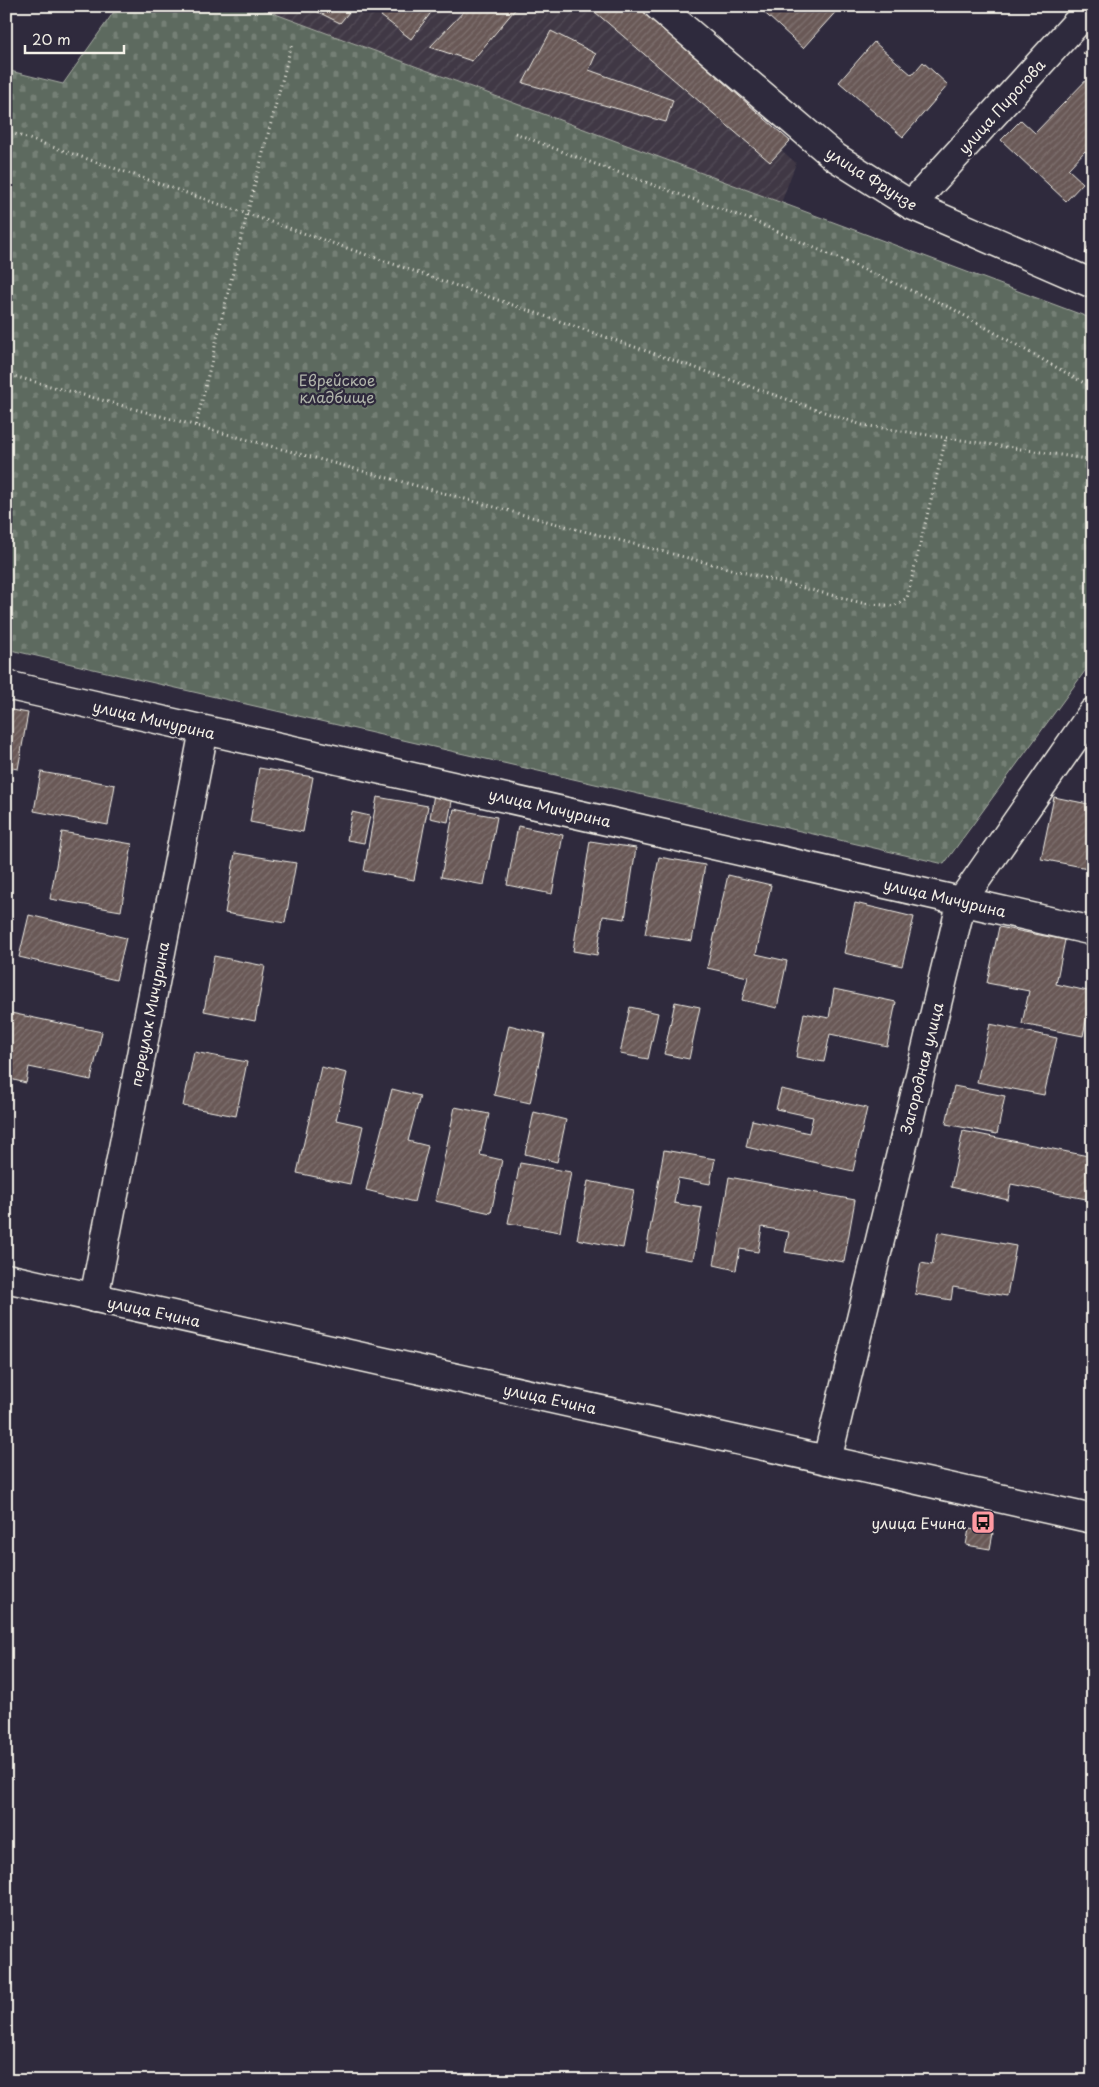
<svg xmlns="http://www.w3.org/2000/svg" width="1099" height="2087" viewBox="0 0 1099 2087" font-family="'Playpen Sans',sans-serif">
	<style>
		.industrial { fill: url(#industrial-furrows) }
		.cemetery { fill: url(#cemetery-stones); stroke: #a8aea4 }
		.building { fill: url(#building-hatch); stroke: #f4f1e8 }
		.lines { fill: none; stroke-linecap: round; stroke-linejoin: round }
		.minor-casing { stroke: #f4f1e8; stroke-width: 31 }
		.major-casing { stroke: #f4f1e8; stroke-width: 31 }
		.path { stroke: #f4f1e8; stroke-width: 3; stroke-dasharray: 1 4; stroke-linecap: butt }
		.minor { stroke: #2f2a3d; stroke-width: 28 }
		.major { stroke: #2f2a3d; stroke-width: 28 }
		.labels { text-anchor: middle; dominant-baseline: central; stroke-width: 4.5; stroke-linejoin: round; paint-order: stroke }
		.street-label { font-size: 15px; fill: #f4f1e8; stroke: #2f2a3d }
		.park-label { font-size: 15px; fill: #b0b4aa; stroke: #2f2a3d }
		.poi-label { font-size: 15px; fill: #f4f1e8; stroke: #2f2a3d; text-anchor: end }
	</style>
	<defs>
		<pattern id="industrial-furrows" width="10" height="10" patternUnits="userSpaceOnUse" patternTransform="scale(1.25)"><rect width="10" height="10" fill="#403845"/><path d="M-1 1l2-2M0 10L10 0M9 11l2-2" fill="none" stroke="#534c57"/></pattern>
		<pattern id="cemetery-stones" width="16" height="16" patternUnits="userSpaceOnUse" patternTransform="scale(1.25)"><rect width="16" height="16" fill="#5d6a5f"/><path d="M2 7V4a2 2 0 0 1 4 0v3zM10 15v-3a2 2 0 0 1 4 0v3z" fill="#758076"/></pattern>
		<pattern id="building-hatch" width="6" height="6" patternUnits="userSpaceOnUse" patternTransform="scale(1.25)"><rect width="6" height="6" fill="#695957"/><path d="M-1 1l2-2M0 6l6-6M5 7l2-2" fill="none" stroke="#7f716f"/></pattern>
	</defs>
	<rect width="100%" height="100%" fill="#2f2a3d"/>
	<filter id="ink" filterUnits="userSpaceOnUse"><feTurbulence type="fractalNoise" baseFrequency=".02" numOctaves="2"/><feDisplacementMap in="SourceGraphic" scale="10" xChannelSelector="R" yChannelSelector="G"/><feConvolveMatrix kernelMatrix="1 2 1 2 8 2 1 2 1" color-interpolation-filters="sRGB"/></filter>
	<g filter="url(#ink)">
		<path class="industrial" d="M 254,6 L 616,6 L 796,163 L 781,203 Z"/>
		<path class="cemetery" d="M 118,6 L 254,6 L 1093,319 L 1093,660 L 944,864 L 6,649 L 6,70 L 63,84 Z"/>
		<path class="building" d="M 306,6 L 354,6 L 340,23 Z
			M 388,6 L 436,6 L 411,39 L 381,16 Z
			M 469,6 L 518,6 L 472,61 L 430,47 Z
			M 588,6 L 637,6 L 790,141 L 770,162 Z
			M 757,6 L 841,6 L 803,48 Z
			M 551,31 L 596,54 L 589,70 L 673,100 L 666,122 L 523,83 Z
			M 874,42 L 912,75 L 923,62 L 948,85 L 903,137 L 839,82 Z
			M 1093,42 L 1093,62 L 1083,53 Z
			M 1093,73 L 1093,158 L 1085,151 L 1068,169 L 1083,183 L 1066,201 L 1001,140 L 1021,120 L 1035,133 Z
			M 1093,235 L 1093,257 L 1085,254 Z
			M 6,709 L 28,713 L 18,769 L 6,767 Z
			M 259,768 L 313,777 L 303,832 L 250,822 Z
			M 41,772 L 115,785 L 108,825 L 34,811 Z
			M 435,788 L 454,791 L 448,822 L 430,818 Z
			M 377,797 L 428,806 L 414,880 L 364,871 Z
			M 1054,797 L 1093,805 L 1093,869 L 1041,859 Z
			M 454,809 L 497,817 L 484,885 L 441,877 Z
			M 352,812 L 370,816 L 364,843 L 347,840 Z
			M 518,826 L 563,835 L 552,894 L 507,885 Z
			M 62,832 L 132,844 L 121,911 L 50,899 Z
			M 590,841 L 636,848 L 625,919 L 603,916 L 597,955 L 573,951 Z
			M 235,853 L 296,863 L 285,923 L 225,913 Z
			M 659,857 L 705,865 L 692,941 L 645,934 Z
			M 728,875 L 771,885 L 756,954 L 787,961 L 777,1008 L 742,1000 L 748,977 L 707,968 Z
			M 855,903 L 914,917 L 902,966 L 844,953 Z
			M 29,915 L 126,938 L 116,980 L 19,957 Z
			M 999,927 L 1065,940 L 1056,984 L 1092,992 L 1083,1036 L 1022,1024 L 1029,991 L 987,983 Z
			M 214,956 L 265,966 L 255,1021 L 204,1011 Z
			M 834,989 L 896,1002 L 887,1046 L 830,1034 L 824,1062 L 796,1057 L 804,1013 L 829,1018 Z
			M 675,1002 L 700,1007 L 689,1059 L 664,1054 Z
			M 630,1007 L 658,1013 L 648,1059 L 620,1054 Z
			M 6,1012 L 102,1032 L 91,1080 L 29,1067 L 26,1083 L 6,1078 Z
			M 990,1024 L 1057,1038 L 1044,1095 L 977,1082 Z
			M 509,1025 L 545,1034 L 530,1103 L 494,1095 Z
			M 194,1052 L 247,1062 L 236,1116 L 183,1106 Z
			M 321,1067 L 347,1073 L 336,1120 L 363,1126 L 350,1184 L 297,1173 Z
			M 954,1086 L 1005,1096 L 997,1134 L 946,1124 Z
			M 392,1089 L 420,1096 L 408,1141 L 428,1146 L 414,1202 L 366,1190 Z
			M 781,1089 L 867,1108 L 853,1171 L 746,1147 L 752,1120 L 809,1133 L 813,1117 L 776,1109 Z
			M 455,1107 L 489,1114 L 480,1155 L 502,1160 L 491,1213 L 435,1201 Z
			M 534,1112 L 566,1120 L 557,1162 L 525,1154 Z
			M 963,1131 L 1093,1157 L 1086,1199 L 1011,1184 L 1008,1200 L 951,1187 Z
			M 664,1150 L 715,1159 L 710,1184 L 678,1178 L 674,1203 L 702,1208 L 693,1260 L 646,1252 Z
			M 520,1163 L 571,1172 L 560,1232 L 508,1223 Z
			M 729,1177 L 855,1200 L 844,1262 L 785,1252 L 789,1232 L 762,1227 L 758,1252 L 740,1249 L 736,1270 L 714,1265 Z
			M 588,1181 L 634,1190 L 623,1248 L 577,1239 Z
			M 938,1232 L 1016,1246 L 1007,1296 L 953,1287 L 951,1300 L 915,1294 L 921,1263 L 932,1265 Z
			M 969,1529 L 993,1533 L 990,1549 L 966,1545 Z"/>
		<g class="lines">
			<g class="minor-casing">
				<path id="minor" d="M 658,6 L 835,157 L 911,205 L 1093,284
					M 911,205 L 1092,6
					M 6,685 L 1093,931
					M 94,1298 L 204,730
					M 827,1460 L 962,900 L 1093,712"/>
			</g>
			<g class="major-casing">
				<path id="major" d="M 6,1278 L 1093,1519"/>
			</g>
			<path class="path" d="M 6,131 L 862,425 L 1093,460
				M 515,133 L 584,160 L 751,220 L 951,308 L 1093,388
				M 6,374 L 572,528 L 862,603 L 894,606 L 907,598 L 946,438
				M 196,425 L 247,214 L 292,43"/>
			<use href="#minor" class="minor"/>
			<use href="#major" class="major"/>
		</g>
	</g>
	<defs>
		<g id="bus-square" transform="scale(1.25)"><rect x="-9" y="-9" width="18" height="18" rx="4" fill="#ff9aa2" stroke="#2f2a3d"/><path d="M-5-6H5V4H4V6H2V4H-2V6H-4V4H-5ZM-3.5-4V0h7V-4ZM-3.5 1.2v1.5H-2V1.2ZM2 1.2v1.5H3.5V1.2Z" fill="#111"/></g>
	</defs>
	<g fill-rule="evenodd">
		<use href="#bus-square" x="983" y="1522"/>
	</g>
	<g class="labels">
		<g class="street-label">
			<text transform="translate(1001 106) rotate(-48)">улица Пирогова</text>
			<text transform="translate(872 178) rotate(32)">улица Фрунзе</text>
			<text transform="translate(154 719) rotate(13)">улица Мичурина</text>
			<text transform="translate(550 807) rotate(13)">улица Мичурина</text>
			<text transform="translate(945 897) rotate(13)">улица Мичурина</text>
			<text transform="translate(149 1014) rotate(-79)">переулок Мичурина</text>
			<text transform="translate(921 1068) rotate(-76)">Загородная улица</text>
			<text transform="translate(154 1311) rotate(12)">улица Ечина</text>
			<text transform="translate(550 1398) rotate(12)">улица Ечина</text>
		</g>
		<g class="park-label">
			<text x="337" y="379">Еврейское<tspan x="337" dy="17">кладбище</tspan></text>
		</g>
		<g class="poi-label">
			<text x="966" y="1522">улица Ечина</text>
		</g>
	</g>
	<rect width="1099" height="2087" fill="none" stroke="#2f2a3d" stroke-width="25"/>
	<rect x="12" y="12" width="1074" height="2062" fill="none" stroke="#f4f1e8" stroke-width="2" filter="url(#ink)"/>
	<path d="M25 45v8h99v-8" fill="none" stroke="#f4f1e8" stroke-width="2.5"/>
	<text x="32" y="45" font-size="15" fill="#f4f1e8" stroke="#2f2a3d" stroke-width="4" paint-order="stroke">20 m</text>
</svg>
